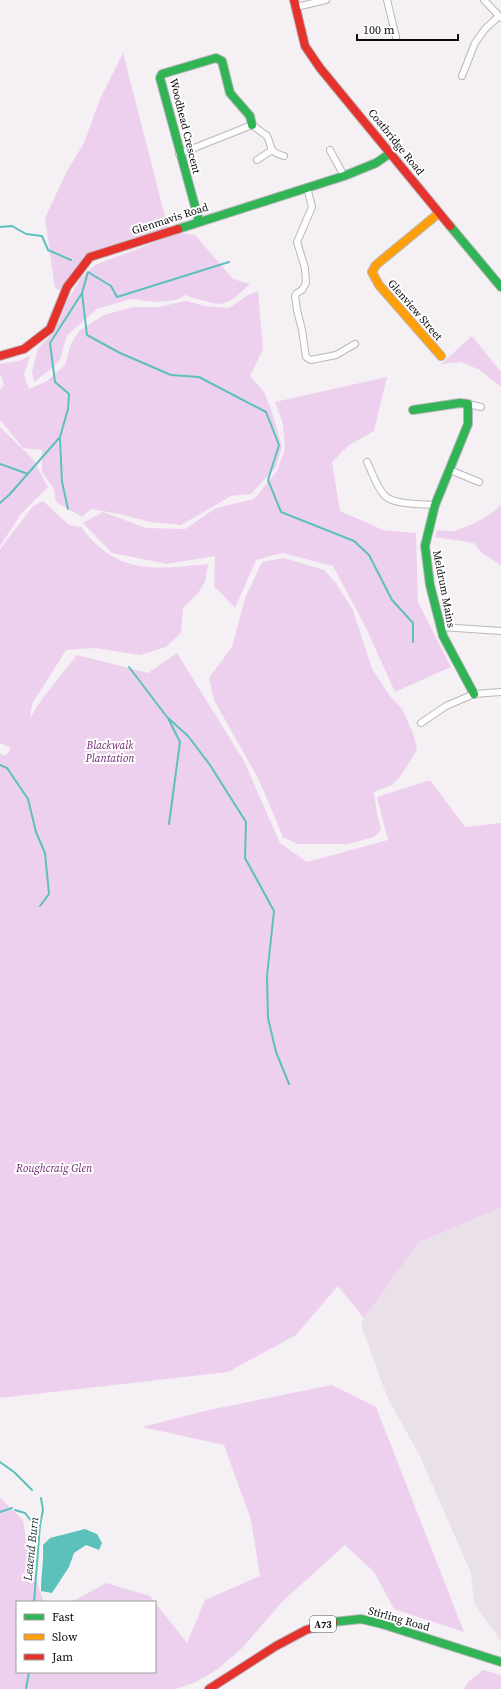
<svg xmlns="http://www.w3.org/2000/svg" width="501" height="1689" viewBox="0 0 501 1689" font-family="'Source Serif 4',serif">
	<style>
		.built { fill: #e9e0e9 }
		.green { fill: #edd0ee }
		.water { fill: #5dc0bb }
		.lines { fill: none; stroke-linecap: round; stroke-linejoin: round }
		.stream { stroke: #5dc0bb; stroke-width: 2 }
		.street-casing { stroke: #bab7ba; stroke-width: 8 }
		.fast-casing { stroke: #bab7ba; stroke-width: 10 }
		.slow-casing { stroke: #bab7ba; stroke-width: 10 }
		.jam-casing { stroke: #bab7ba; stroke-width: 10 }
		.street { stroke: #fdfdfd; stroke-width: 6 }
		.fast { stroke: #30b455; stroke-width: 8 }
		.slow { stroke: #ff9f0a; stroke-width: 8 }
		.jam { stroke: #e5322d; stroke-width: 8 }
		.labels { text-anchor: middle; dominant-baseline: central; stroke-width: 4; stroke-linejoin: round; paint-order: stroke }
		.shield { fill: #fff; stroke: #565456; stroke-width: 1 }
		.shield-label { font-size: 10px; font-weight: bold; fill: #0d0b0d }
		.street-label { font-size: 11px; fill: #0d0b0d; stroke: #fff }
		.park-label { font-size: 11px; font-style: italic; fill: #702976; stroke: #fff }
		.water-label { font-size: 12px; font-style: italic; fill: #1b312f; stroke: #fff }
	</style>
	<rect width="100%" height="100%" fill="#f4f0f4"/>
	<path class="built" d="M 501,1208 L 501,1641 L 474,1603 L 471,1573 L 419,1454 L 388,1399 L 361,1325 L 364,1318 L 419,1242 Z"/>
	<path class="green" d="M 123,53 L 168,228 L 128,239 L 93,252 L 76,268 L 61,291 L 55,288 L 45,218 L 67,171 L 84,143 L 100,99 Z
		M 179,233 L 195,235 L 233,279 L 250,284 C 242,291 234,300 225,303 C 216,306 194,298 185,295 L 176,300 L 156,302 L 131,299 L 97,309 L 67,335 L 60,360 L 52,368 L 34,382 L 32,372 L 38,348 L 49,337 L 59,322 L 67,301 L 82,276 L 95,265 Z
		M 258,291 L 263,349 L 250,376 L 264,392 L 273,415 L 282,447 L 276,467 L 251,494 L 231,496 L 181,525 L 150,522 L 120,514 L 91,509 L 82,517 L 56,502 L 54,489 L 42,472 L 42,450 L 23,448 L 0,420 L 0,390 L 4,385 L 0,374 L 0,364 L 19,361 L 30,356 L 24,375 L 29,389 L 47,381 L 65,365 L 71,344 L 79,331 L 104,315 L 134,307 L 158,307 L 186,301 L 205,306 L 229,308 L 248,295 Z
		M 472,336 L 501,372 L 501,387 L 480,370 L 461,362 L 441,364 Z
		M 387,377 L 374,431 L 349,445 L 332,462 L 340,511 L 383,530 L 416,533 L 418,602 L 451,667 L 395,692 L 366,628 L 333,566 L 282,553 L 256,560 L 235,608 L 214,586 L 215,556 L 167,564 L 112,553 L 83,523 L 103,512 L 146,528 L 185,529 L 216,508 L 254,499 L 277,471 L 285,449 L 283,424 L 275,402 Z
		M 0,427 L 33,459 L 48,487 L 21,514 L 0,546 Z
		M 43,501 L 69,525 L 81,527 C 118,576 154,569 208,564 L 205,582 L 198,593 L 183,608 L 181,633 L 166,647 L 140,655 L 95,648 L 66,650 L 32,704 L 30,718 L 42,699 L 77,655 L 148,673 L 177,653 L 244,761 L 280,843 L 307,862 L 388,840 L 377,797 L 430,780 L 465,827 L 501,823 L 501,1208 L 419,1242 L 364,1318 L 338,1286 L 296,1335 L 228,1372 L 0,1398 L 0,754 L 6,756 L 11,748 L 0,743 L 0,549 L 33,506 Z
		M 501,503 L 501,565 L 482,553 L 474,543 L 435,537 L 437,530 C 442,530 448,532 453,531 C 466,528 495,515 501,503 Z
		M 284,558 L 324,570 L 335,582 L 353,610 L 372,669 L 390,696 L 403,710 L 414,736 L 417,750 L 402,774 L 392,785 L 374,792 L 377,814 L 381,830 L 374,837 L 348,844 L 297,844 L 283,837 L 259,780 L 214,700 L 209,678 L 232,647 L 245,598 L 262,562 Z
		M 332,1385 L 376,1407 L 464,1632 L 394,1609 L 374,1572 L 345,1545 L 284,1600 L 242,1648 L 218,1669 L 196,1682 L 176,1689 L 0,1689 L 0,1498 L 23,1520 L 30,1564 L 44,1602 L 17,1602 L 17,1672 L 155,1672 L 155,1602 L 72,1602 L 106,1583 L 150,1596 L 187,1643 L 205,1600 L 260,1576 L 251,1520 L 224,1445 L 142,1427 L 209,1410 Z
		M 483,1670 L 501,1675 L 501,1689 L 464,1689 L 467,1683 Z"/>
	<path class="water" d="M 85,1529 L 97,1534 L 102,1543 L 99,1550 L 86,1545 L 74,1553 L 69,1567 L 52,1593 L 41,1591 C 41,1575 44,1561 43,1545 L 50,1538 Z"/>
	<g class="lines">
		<path class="stream" d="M 0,227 L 12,226 L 26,234 L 42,236 L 48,250 L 71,260
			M 82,293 L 87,335 L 120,353 L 171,375 L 199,377 L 266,412 L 279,445 L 268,480 L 281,512 L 354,541 L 369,555 L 392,600 L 413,623 L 413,642
			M 60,439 L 62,482 L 68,509
			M 0,464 L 28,474
			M 0,503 L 10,494 L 60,437 L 68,409 L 69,394 L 55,382 L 50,343 L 82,293 L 88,272 L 111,286 L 117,297 L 229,262
			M 129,667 L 167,717 L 188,736 L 210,765 L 246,822 L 245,858 L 274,911 L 267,976 L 268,1018 L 276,1052 L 289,1084
			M 168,718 L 180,742 L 169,824
			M 0,765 L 7,768 L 28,799 L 36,832 L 45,853 L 49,894 L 40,906
			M 0,1462 L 14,1472 L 32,1490
			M 15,1510 L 25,1513 L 32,1522 L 40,1525
			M 0,1512 L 12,1508
			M 34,1602 L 40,1525 L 43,1510 L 41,1498
			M 26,1689 L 29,1672"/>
		<g class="street-casing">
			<path id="street" d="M 387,0 L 396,37
				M 484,0 L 501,18
				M 296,7 L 326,0
				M 462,76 L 475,43 L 485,29 L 499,16
				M 330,150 L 344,176
				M 179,154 L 252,125 L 267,136 C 273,149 268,151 284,156
				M 257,160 L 272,150
				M 307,187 L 312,207 L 297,242 L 305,268 L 306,283 L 302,290 L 297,293 L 295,296 L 297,310 L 302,330 L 306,357 L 311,360 L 336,355 L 355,344
				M 468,404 L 481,407
				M 367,462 C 372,472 377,488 385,496 C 395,505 422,504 435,505
				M 450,470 L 479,482
				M 441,627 L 501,631
				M 421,723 L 446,706 L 474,694 L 501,692"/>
		</g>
		<g class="fast-casing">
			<path id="fast" d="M 199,221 L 160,78 L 162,74 L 216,58 L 222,61 L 230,93 L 250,116 L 252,125
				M 450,226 L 501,287
				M 178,229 L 344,176 L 376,163 L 389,154
				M 413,410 L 460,403 L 468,404 L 468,424 L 435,505 L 425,546 L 430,585 L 443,636 L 474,694
				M 333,1622 L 361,1619 L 382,1624 L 501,1662"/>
		</g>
		<g class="slow-casing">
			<path id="slow" d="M 439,213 L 376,265 L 372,272 L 379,285 L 441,356"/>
		</g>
		<g class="jam-casing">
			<path id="jam" d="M 294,0 L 305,46 L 320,68 L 450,226
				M 0,356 L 24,349 L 50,329 L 67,287 L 90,257 L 178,229
				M 209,1689 L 276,1646 L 306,1630 L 333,1622"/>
		</g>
		<use href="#street" class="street"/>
		<use href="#fast" class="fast"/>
		<use href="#slow" class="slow"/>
		<use href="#jam" class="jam"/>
	</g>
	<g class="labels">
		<rect class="shield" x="310" y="1616" width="26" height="16" rx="3"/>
		<g class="shield-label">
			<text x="323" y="1624">A73</text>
		</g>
		<g class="street-label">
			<text transform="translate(185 126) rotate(76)">Woodhead Crescent</text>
			<text transform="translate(396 142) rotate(51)">Coatbridge Road</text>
			<text transform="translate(170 219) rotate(-18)">Glenmavis Road</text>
			<text transform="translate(415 310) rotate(49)">Glenview Street</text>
			<text transform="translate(444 589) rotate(79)">Meldrum Mains</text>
			<text transform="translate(399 1619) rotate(16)">Stirling Road</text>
		</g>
		<g class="park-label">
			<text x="110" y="745">Blackwalk<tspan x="110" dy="13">Plantation</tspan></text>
			<text x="54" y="1168">Roughcraig Glen</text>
		</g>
		<g class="water-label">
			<text transform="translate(31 1549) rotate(-84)">Leaend Burn</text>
		</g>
	</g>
	<rect x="16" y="1601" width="140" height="72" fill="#ffffff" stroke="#9e9d9e"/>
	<rect x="24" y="1614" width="20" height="6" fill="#30b455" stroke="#9e9d9e"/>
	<text x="52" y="1621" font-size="12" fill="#0d0b0d">Fast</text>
	<rect x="24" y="1634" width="20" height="6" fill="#ff9f0a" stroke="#9e9d9e"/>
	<text x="52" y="1641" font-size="12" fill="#0d0b0d">Slow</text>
	<rect x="24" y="1654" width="20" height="6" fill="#e5322d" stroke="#9e9d9e"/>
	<text x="52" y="1661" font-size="12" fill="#0d0b0d">Jam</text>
	<path d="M357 34v6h101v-6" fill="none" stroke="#0d0b0d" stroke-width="2"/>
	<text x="363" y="34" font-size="12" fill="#0d0b0d" stroke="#ffffff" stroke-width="3" paint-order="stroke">100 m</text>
</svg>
